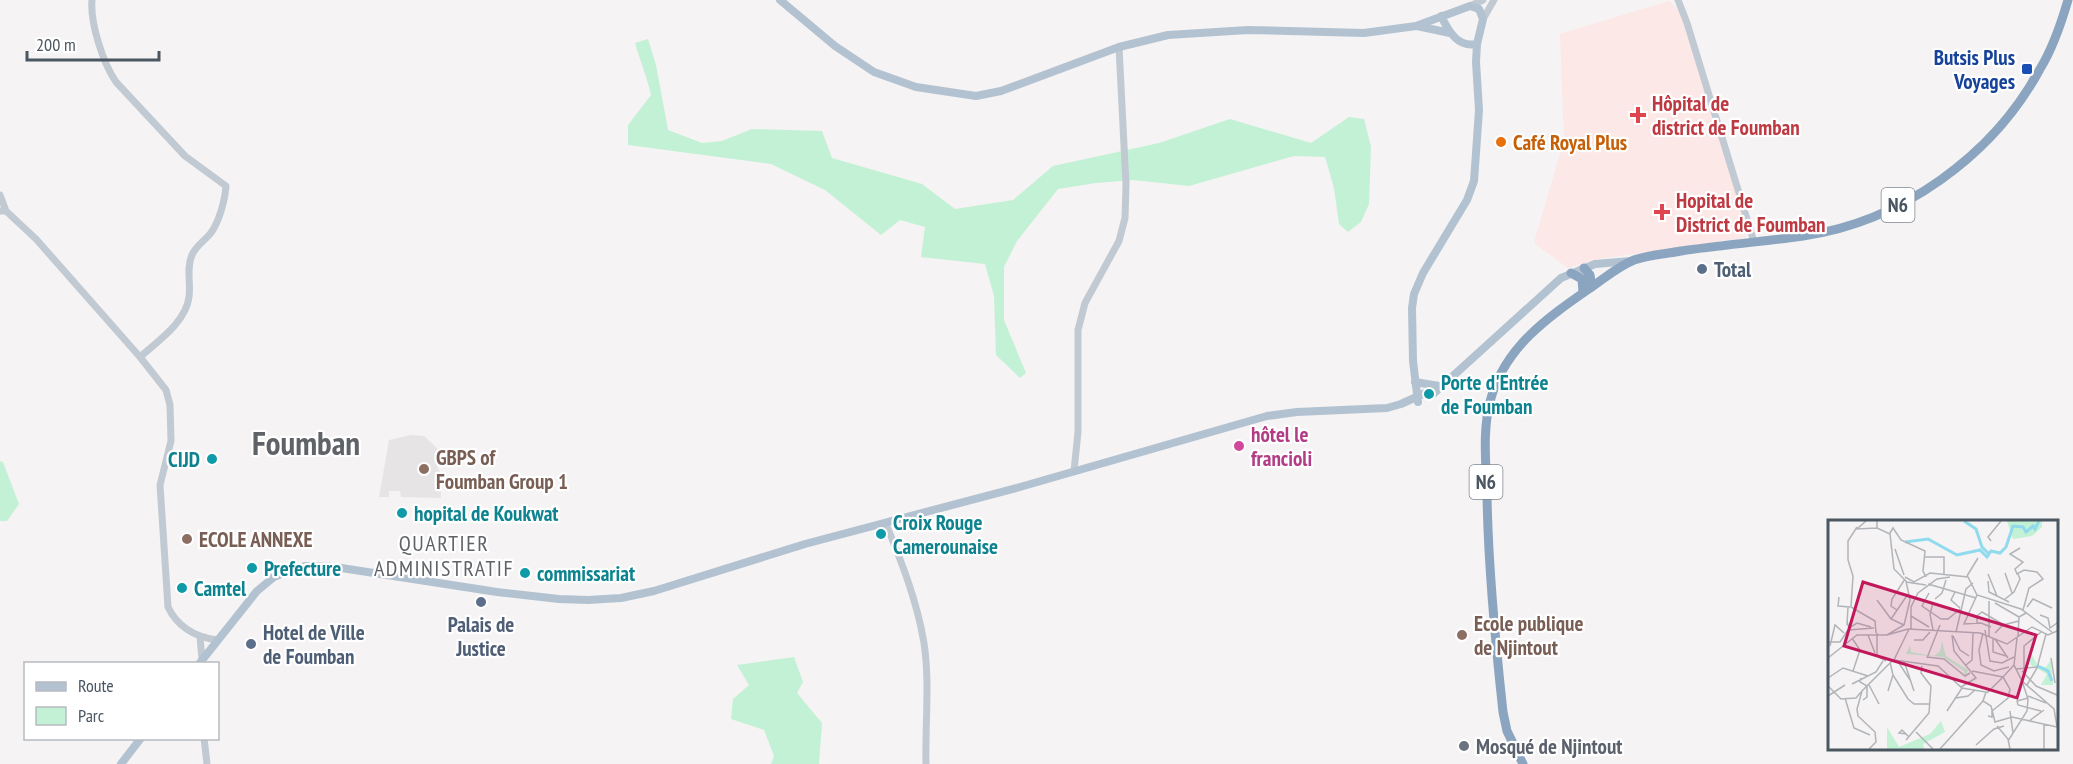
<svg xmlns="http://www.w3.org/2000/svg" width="2073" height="764" viewBox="0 0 2073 764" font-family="'PT Sans Narrow',sans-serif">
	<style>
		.education { fill: #e6e4e5 }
		.medical { fill: #fce8e6 }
		.green { fill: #c3f1d5 }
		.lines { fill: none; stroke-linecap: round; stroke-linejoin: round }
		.minor { stroke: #c1cad2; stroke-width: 7 }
		.major { stroke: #b3c2d1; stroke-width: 8 }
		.highway { stroke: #8ba5c1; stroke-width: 9 }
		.transit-dot { fill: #1a4fb4; stroke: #fff; stroke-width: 2 }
		.health-dot { fill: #e0444e; stroke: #fff; stroke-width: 2 }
		.food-dot { fill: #e8710a; stroke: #fff; stroke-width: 2 }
		.service-dot { fill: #5c6f8a; stroke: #fff; stroke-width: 2 }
		.culture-dot { fill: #0f9aa8; stroke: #fff; stroke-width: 2 }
		.hotel-dot { fill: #d1479c; stroke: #fff; stroke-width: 2 }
		.education-dot { fill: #8d6e63; stroke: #fff; stroke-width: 2 }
		.worship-dot { fill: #6b7280; stroke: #fff; stroke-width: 2 }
		.labels { text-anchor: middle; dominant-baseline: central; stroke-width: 4.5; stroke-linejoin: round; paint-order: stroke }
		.shield { fill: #fff; stroke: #808990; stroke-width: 1.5 }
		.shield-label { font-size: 20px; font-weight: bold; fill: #4a5661 }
		.transit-label { font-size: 21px; font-weight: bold; fill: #164399; stroke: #fff; text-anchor: end }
		.health-label { font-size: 21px; font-weight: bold; fill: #be3a42; stroke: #fff; text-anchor: start }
		.food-label { font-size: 21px; font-weight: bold; fill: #c56008; stroke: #fff; text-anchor: start }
		.service-label { font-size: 21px; font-weight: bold; fill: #4e5e75; stroke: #fff; text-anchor: start }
		.culture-label { font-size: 21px; font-weight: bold; fill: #0d838f; stroke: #fff; text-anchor: start }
		.hotel-label { font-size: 21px; font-weight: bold; fill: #b23c85; stroke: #fff; text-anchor: start }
		.education-label { font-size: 21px; font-weight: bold; fill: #785e54; stroke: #fff; text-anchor: start }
		.worship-label { font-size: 21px; font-weight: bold; fill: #5b616d; stroke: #fff; text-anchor: start }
		.neighbourhood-label { font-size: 22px; letter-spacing: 1.5px; fill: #5f6368; stroke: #fff }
		.town-label { font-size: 33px; font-weight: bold; fill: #5f6368; stroke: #fff }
		.inset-river { fill: none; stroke: #90daee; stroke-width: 3 }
		.inset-road { fill: none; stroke: #b1b4b9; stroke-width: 1.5 }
		.view { fill: #c2185b; fill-opacity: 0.15; stroke: #c2185b; stroke-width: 3 }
		.inset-edge { fill: none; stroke: #4a5661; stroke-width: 3 }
	</style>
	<rect width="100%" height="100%" fill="#f5f3f3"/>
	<path class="education" d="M 411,435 L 424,436 L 439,450 L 437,466 L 440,472 L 441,498 L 401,497 L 400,491 L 389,491 L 389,497 L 379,497 L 389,440 Z"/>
	<path class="medical" d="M 1669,1 L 1680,12 L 1742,207 L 1747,232 L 1745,238 L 1598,259 L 1568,268 L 1534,243 L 1564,140 L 1560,34 Z"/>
	<path class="green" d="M 648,39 L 656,65 L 668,130 L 702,143 L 722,141 L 752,129 L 822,131 L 832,158 L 922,184 L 955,209 L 1013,200 L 1053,166 L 1159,143 L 1230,119 L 1311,143 L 1349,117 L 1364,119 L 1371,147 L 1369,204 L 1361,222 L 1348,232 L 1339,224 L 1334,188 L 1325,157 L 1294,156 L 1189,186 L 1133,180 L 1096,183 L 1058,189 L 1017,241 L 1004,267 L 1004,320 L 1026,373 L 1020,378 L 996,355 L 994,296 L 985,264 L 921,257 L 925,227 L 900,220 L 881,235 L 825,190 L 771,164 L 628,145 L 628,125 L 651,95 C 647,77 640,60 635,43 Z
		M 0,461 L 3,462 L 19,504 L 7,521 L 0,521 Z
		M 794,657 L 803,682 L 797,693 L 822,723 L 819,764 L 771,764 L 774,756 L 764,730 L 731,719 L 733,699 L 749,685 L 737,665 Z"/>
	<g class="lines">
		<path class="minor" d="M 92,0 C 90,23 103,63 116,82 L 185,156 L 226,186 C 225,200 219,223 210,234 C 204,241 195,247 192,255 C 186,268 191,284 189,297 C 186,322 158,341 140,357
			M 1678,0 L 1687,23 L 1754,242
			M 1470,6 L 1483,0
			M 1483,19 L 1494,0
			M 0,195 L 6,211
			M 0,211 L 6,211 L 36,239 L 140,357 L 166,390 L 170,405 L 171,441 L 160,485 L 168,607 C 178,628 195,637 217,640
			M 1074,471 L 1078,432 L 1078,330 L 1085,303 L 1119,241 L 1125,218 L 1126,185 L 1119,47
			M 886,524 C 902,563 917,601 924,643 C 930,683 925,724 926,764
			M 200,637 L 202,659
			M 204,738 L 207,764"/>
		<path class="major" d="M 780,0 L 835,46 L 874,72 L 916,87 L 976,96 L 1001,91 L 1119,47 L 1168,35 L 1248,30 L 1364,33 L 1416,26 L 1470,6 L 1479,9 L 1483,19 L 1477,44 L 1476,62 L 1479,110 L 1474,181 L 1467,200 L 1423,273 L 1414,294 L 1412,308 L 1413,361 L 1418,402
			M 1441,16 C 1449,32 1458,48 1477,44
			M 1417,26 L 1450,33
			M 1415,382 L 1439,386
			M 1432,395 L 1561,278 L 1595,264 L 1631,261
			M 199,664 L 257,591 L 274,577 L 296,568 L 306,566 L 335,567 L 497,592 L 559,599 L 588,600 L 621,598 L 654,591 L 805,544 L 1020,487 L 1239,424 L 1267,416 L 1297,412 L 1387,408 L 1401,404 L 1425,393
			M 121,764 L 141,738"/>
		<path class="highway" d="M 1584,268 L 1590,275 L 1592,287
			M 1571,273 L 1582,279 L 1583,293
			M 1523,764 L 1507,731 L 1503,712 C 1495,639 1488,567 1487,494 C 1486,462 1482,429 1491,398 C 1506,345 1550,316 1593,286 C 1606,277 1619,266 1634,260 C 1649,255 1665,254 1681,251 C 1721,245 1762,242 1803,236 C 1901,222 1993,156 2040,69 C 2053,48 2061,24 2068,0"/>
	</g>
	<rect class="transit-dot" x="2021" y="63" width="12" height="12" rx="3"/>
	<g class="health-dot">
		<path d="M1635 106h6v6h6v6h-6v6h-6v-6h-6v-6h6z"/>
		<path d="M1659 203h6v6h6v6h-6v6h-6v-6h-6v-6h6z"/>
	</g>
	<circle class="food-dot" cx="1501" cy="142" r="6"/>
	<g class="service-dot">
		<circle cx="1702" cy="269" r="6"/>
		<circle cx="481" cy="602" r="6"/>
		<circle cx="251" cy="644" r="6"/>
	</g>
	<g class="culture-dot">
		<circle cx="1429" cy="394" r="6"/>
		<circle cx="212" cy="459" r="6"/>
		<circle cx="402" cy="513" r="6"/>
		<circle cx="881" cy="534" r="6"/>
		<circle cx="252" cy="568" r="6"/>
		<circle cx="525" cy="573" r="6"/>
		<circle cx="182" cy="588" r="6"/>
	</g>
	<circle class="hotel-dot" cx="1239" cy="446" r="6"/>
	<g class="education-dot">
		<circle cx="424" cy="469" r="6"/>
		<circle cx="187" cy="539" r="6"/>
		<circle cx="1462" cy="635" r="6"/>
	</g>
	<circle class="worship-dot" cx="1464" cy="746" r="6"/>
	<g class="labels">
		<g class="shield">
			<rect x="1881.5" y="188" width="33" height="34" rx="4.5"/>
			<rect x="1469.5" y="465" width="33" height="34" rx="4.5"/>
		</g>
		<g class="shield-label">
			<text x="1898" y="205">N6</text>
			<text x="1486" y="482">N6</text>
		</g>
		<g class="transit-label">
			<text x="2015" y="57">Butsis Plus<tspan x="2015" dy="24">Voyages</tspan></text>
		</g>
		<g class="health-label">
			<text x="1652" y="103">Hôpital de<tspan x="1652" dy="24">district de Foumban</tspan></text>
			<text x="1676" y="200">Hopital de<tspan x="1676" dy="24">District de Foumban</tspan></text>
		</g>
		<g class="food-label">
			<text x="1513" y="142">Café Royal Plus</text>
		</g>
		<g class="service-label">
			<text x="1714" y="269">Total</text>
			<text x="481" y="624" text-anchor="middle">Palais de<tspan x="481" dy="24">Justice</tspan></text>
			<text x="263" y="632">Hotel de Ville<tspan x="263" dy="24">de Foumban</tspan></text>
		</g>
		<g class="culture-label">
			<text x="1441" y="382">Porte d'Entrée<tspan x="1441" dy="24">de Foumban</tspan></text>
			<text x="200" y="459" text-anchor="end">CIJD</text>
			<text x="414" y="513">hopital de Koukwat</text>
			<text x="893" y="522">Croix Rouge<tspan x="893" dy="24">Camerounaise</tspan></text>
			<text x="264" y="568">Prefecture</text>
			<text x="537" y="573">commissariat</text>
			<text x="194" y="588">Camtel</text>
		</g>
		<g class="hotel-label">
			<text x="1251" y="434">hôtel le<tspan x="1251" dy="24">francioli</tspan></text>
		</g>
		<g class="education-label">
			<text x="436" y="457">GBPS of<tspan x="436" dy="24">Foumban Group 1</tspan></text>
			<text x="199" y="539">ECOLE ANNEXE</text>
			<text x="1474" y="623">Ecole publique<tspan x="1474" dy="24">de Njintout</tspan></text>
		</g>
		<g class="worship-label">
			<text x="1476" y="746">Mosqué de Njintout</text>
		</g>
		<g class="neighbourhood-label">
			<text x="444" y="543">QUARTIER<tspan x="444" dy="25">ADMINISTRATIF</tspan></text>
		</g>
		<g class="town-label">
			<text x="306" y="442">Foumban</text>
		</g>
	</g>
	<g transform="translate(1828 520)">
		<rect width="230" height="230" fill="#f5f3f3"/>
		<path d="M 179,1 L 214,1 L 214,7 L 204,16 L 185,19 ZM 114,121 L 118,136 L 140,150 L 137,159 L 136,151 L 115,137 L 78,134 L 82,125 L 83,132 L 106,136 L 112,131 ZM 204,135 L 210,146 L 218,147 L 223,140 L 225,165 L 213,165 L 219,154 L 203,145 L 200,136 ZM 113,201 L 117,212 L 95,224 L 96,229 L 59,229 L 59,207 L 71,227 L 102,214 Z" fill="#c3f1d5"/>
		<path class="inset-river" d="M 136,1 L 148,9 L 154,27 L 161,34M 77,22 L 100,19 L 129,35 L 152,30 L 159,37 L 163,31 L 172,33 L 178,27 L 185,6 L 195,7 L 198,12 L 205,6 L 207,9 L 211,1M 210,146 L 220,151 L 224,161"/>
		<path class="inset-road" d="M 38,1 L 29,9 L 49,8M 29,7 L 20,21 L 20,40 L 25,56 L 23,87 L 47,101 L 48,113M 62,13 L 65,8 L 73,20 L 97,31 L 95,51 L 98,57M 163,21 L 160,17 L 173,1M 192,28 L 182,34 L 195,42 L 187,49 L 189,54 L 196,50 L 209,52 L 215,59 L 201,68 L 195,90M 67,29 L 76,55M 96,37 L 116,37 L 116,55M 177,53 L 184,73M 160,54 L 169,76 L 181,82M 139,56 L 150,38M 77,57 L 86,62 L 102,53 L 140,57 L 149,75 L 193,89 L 224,112M 160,61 L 161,72 L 169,76M 78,62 L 98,65M 100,64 L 148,78M 127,72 L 123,80 L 132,88M 101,73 L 94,86 L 113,99 L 120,99 L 132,89M 149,75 L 136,104 L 153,103 L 163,107M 11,77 L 10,86 L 22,87M 107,79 L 114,73 L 118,60M 177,79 L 186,72 L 192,59 L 190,54M 49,80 L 63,99M 161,81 L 161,116M 105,83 L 102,94 L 105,110M 167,83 L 191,97M 199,87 L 205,79 L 224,88M 69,90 L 63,86 L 64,79 L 77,59M 212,95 L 220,98 L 222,108 L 229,103M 83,96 L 101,107M 19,102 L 21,108 L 29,103 L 43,107M 149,104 L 149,96 L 154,92 L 176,105M 19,105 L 20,87M 76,105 L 63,99 L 80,74M 80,109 L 152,113 L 179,124 L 204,107 L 220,115 L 229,111M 81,109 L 66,140 L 110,146 L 134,168 L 158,172 L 155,181 L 163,186 L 167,202 L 184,197 L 229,207M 83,109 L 83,87 L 90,73 L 109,59 L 122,57M 157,110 L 162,141 L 174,143 L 186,137M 128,112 L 138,69 L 145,63M 49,113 L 49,136 L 58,141M 155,113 L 151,130 L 153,145 L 166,151 L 181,147M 167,113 L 175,105 L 191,101M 40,115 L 47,133M 59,115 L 80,109M 124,115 L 126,131 L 148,158 L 133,167M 125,116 L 132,130 L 141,136M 190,116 L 191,97 L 198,93M 24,118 L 32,130 L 25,151M 165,118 L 165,132 L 178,136M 189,118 L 186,145 L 194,161 L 226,189 L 229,207M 167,119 L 180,138M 86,120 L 95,120 L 102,112M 0,122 L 12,122 L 20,110 L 46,108M 2,126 L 7,105 L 16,113M 99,137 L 116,139 L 137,156 L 142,153M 0,138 L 29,115 L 59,115 L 76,105 L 82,80 L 78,61 L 66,49 L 62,14 L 49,8 L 49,1M 99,138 L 112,105M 223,138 L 227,163M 69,140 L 82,160M 76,141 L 86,171M 138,145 L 144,140 L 145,113M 188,149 L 209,147M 144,151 L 175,157M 194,151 L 208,166 L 229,175M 196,152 L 196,126 L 213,112M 65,155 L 80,179 L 86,184 L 101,184M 0,158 L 15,148 L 40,156M 33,158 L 32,162 L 39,166 L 39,177 L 35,180M 24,164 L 48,152 L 55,141M 41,165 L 51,184M 199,165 L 209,148 L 218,114M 0,166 L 13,179 L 28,178 L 33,172M 60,171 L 65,155 L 62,142M 159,173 L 175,157M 0,176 L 17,165M 200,176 L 218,183M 17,178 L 26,208 L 42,215M 128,178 L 140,176 L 147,170M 200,178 L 189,181 L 190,185 L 213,191M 119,191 L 134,168M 182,191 L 185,213M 160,196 L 164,197 L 164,191 L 180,178 L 182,169 L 175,157 L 186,145M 201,201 L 216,190M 216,204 L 216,229M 169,206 L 180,219 L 182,229M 88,212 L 105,229M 78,214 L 71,213 L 74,210 L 81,217M 78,220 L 101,193 L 103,166 L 93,153 L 94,146M 180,221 L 199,191 L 200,179 L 194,161M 148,225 L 166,209 L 176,206M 41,229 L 48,222 L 47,212 L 30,196 L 29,189 L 34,171 L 65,140M 112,229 L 155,181"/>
		<path class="view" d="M 35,62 L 208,115 L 189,178 L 16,126 Z"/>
		<rect width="230" height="230" class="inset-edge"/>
	</g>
	<rect x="24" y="662" width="195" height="78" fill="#ffffff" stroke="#b7bbc0" stroke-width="1.5"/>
	<rect x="36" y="682" width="30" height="9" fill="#b3c2d1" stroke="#b7bbc0" stroke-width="1.5"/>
	<text x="78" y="692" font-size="18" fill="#4a5661">Route</text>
	<rect x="36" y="707" width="30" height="18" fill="#c3f1d5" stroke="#b7bbc0" stroke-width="1.5"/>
	<text x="78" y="722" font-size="18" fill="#4a5661">Parc</text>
	<path d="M27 51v9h132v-9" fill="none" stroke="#4a5661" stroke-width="3"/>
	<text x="36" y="51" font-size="18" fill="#4a5661" stroke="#ffffff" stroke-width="4.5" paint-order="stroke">200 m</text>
</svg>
